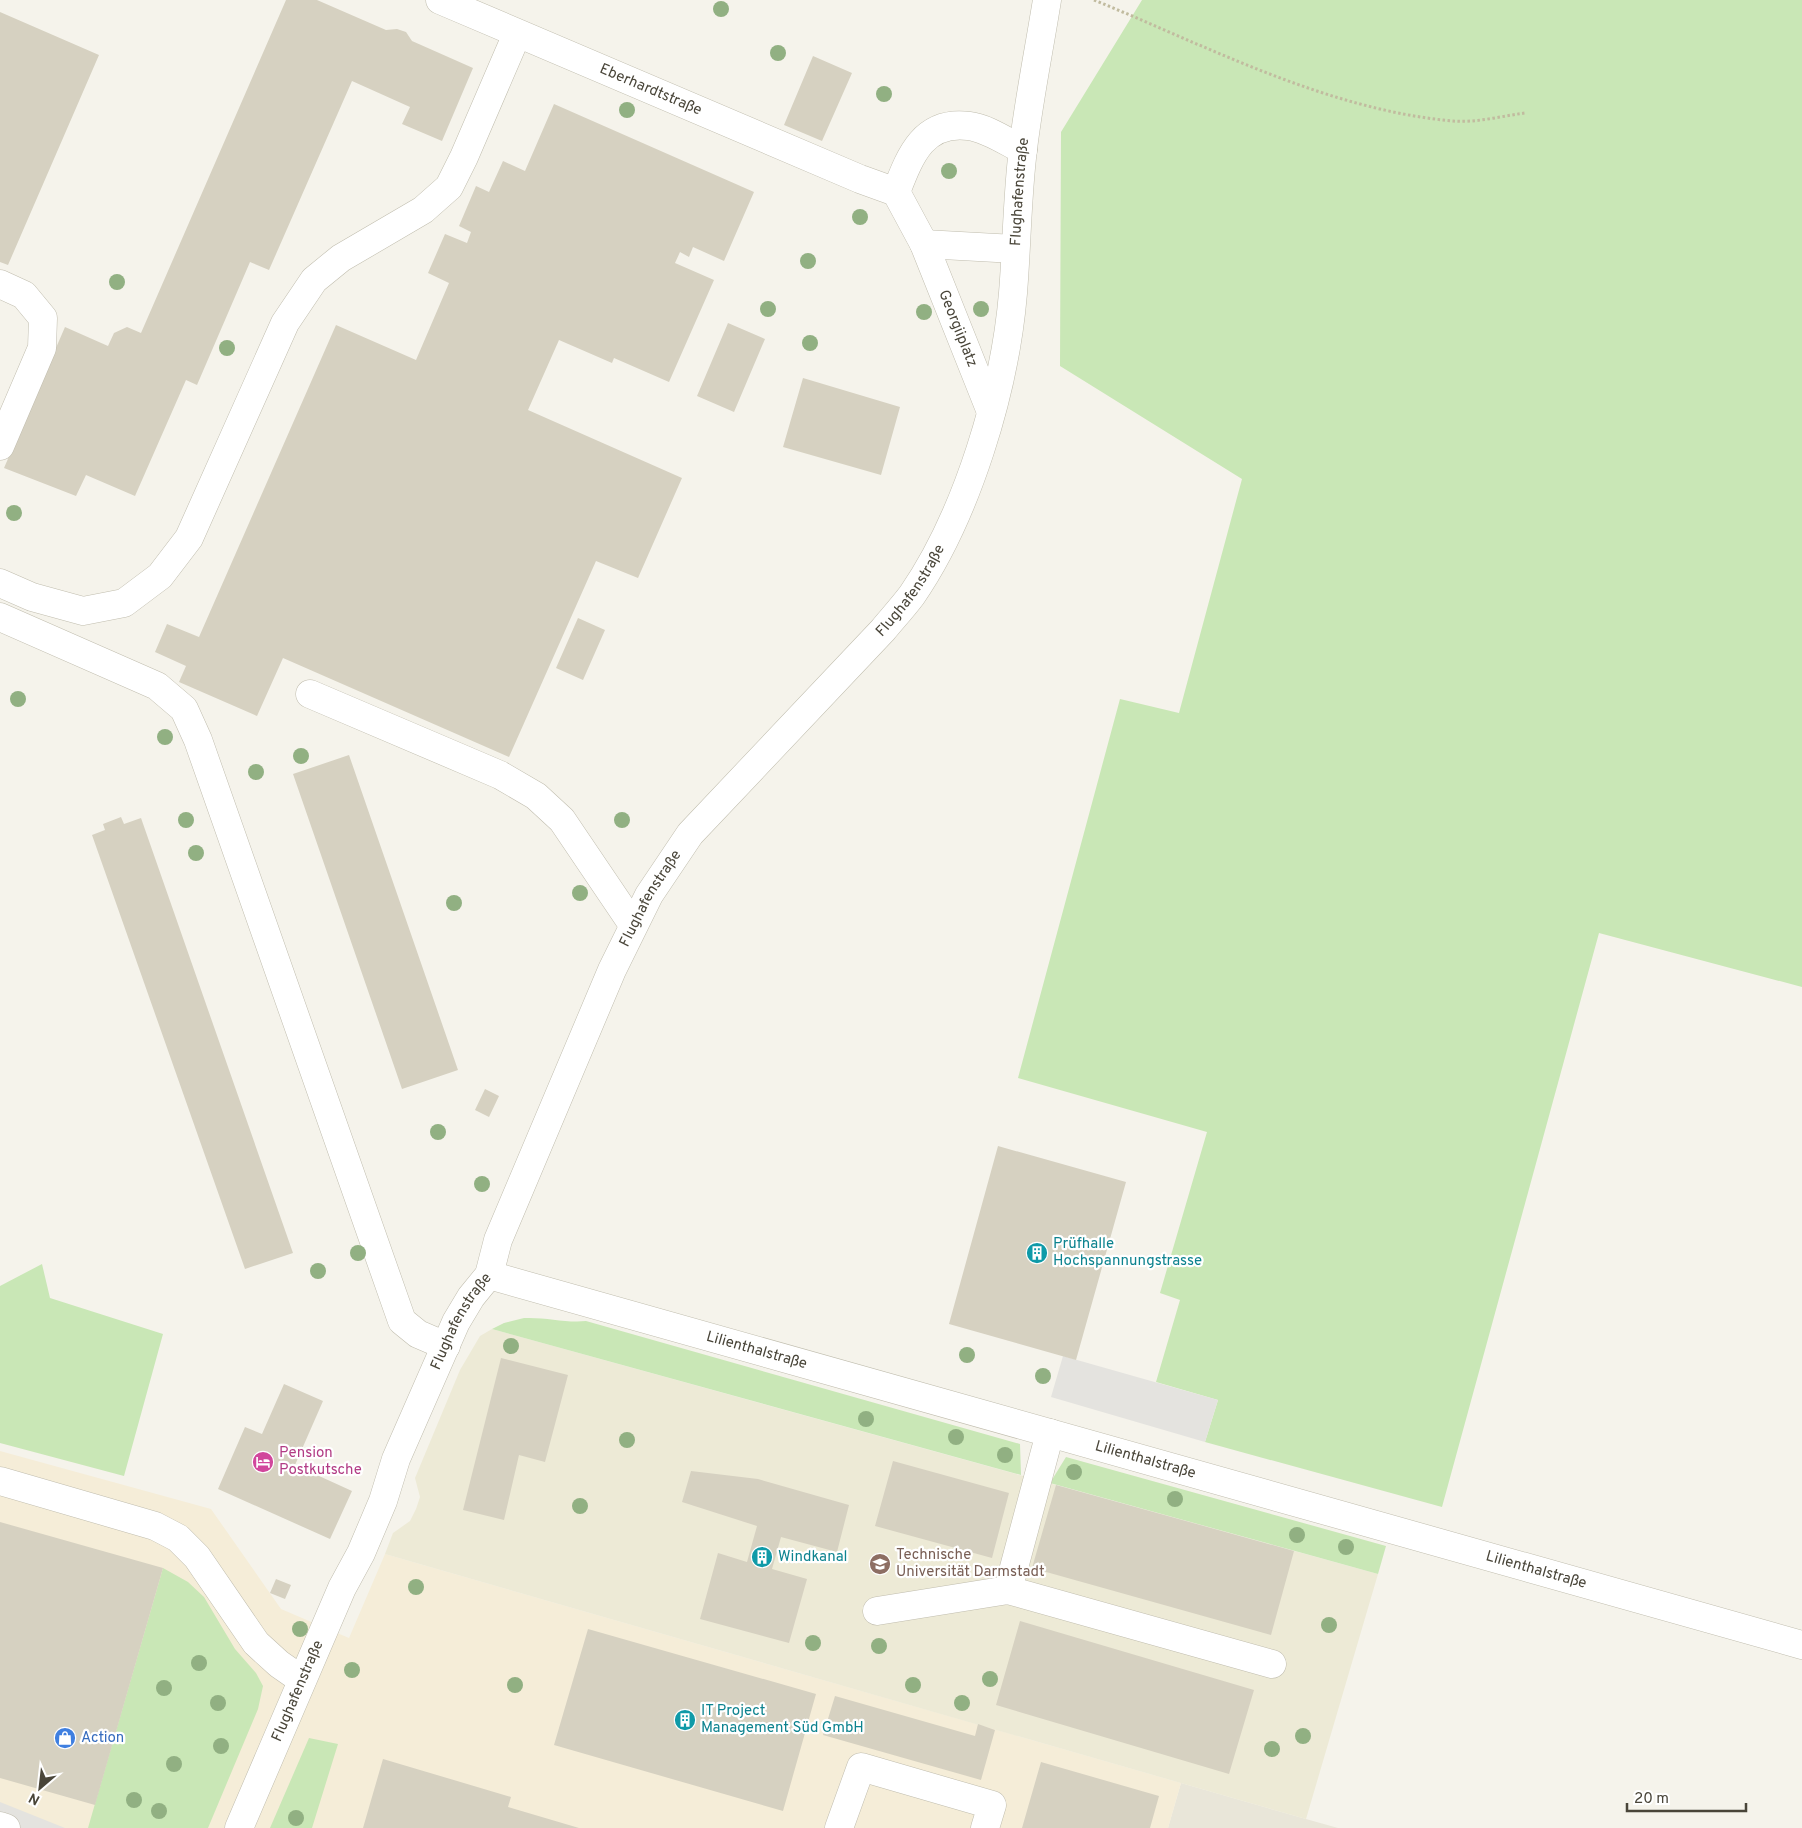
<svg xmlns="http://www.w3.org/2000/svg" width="1802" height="1828" viewBox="0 0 1802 1828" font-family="Overpass,sans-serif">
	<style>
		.residential { fill: #e9e6d9 }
		.commercial { fill: #f5edd8 }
		.education { fill: #edead6 }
		.green { fill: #c9e7b6 }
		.parking { fill: #e4e3df }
		.building { fill: #d6d1c1 }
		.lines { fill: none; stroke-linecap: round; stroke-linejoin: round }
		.minor-casing { stroke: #c0bdae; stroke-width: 29 }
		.path { stroke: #c1bb9f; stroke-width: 3; stroke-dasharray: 2.5 2.5; stroke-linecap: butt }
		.minor { stroke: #fff; stroke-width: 28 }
		.tree { fill: #91b082 }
		.labels { text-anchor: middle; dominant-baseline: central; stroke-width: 4.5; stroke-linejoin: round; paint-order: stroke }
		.street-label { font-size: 15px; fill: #494539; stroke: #fff }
		.culture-label { font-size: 15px; fill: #0d838f; stroke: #fff; text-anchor: start }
		.hotel-label { font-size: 15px; fill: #b23c85; stroke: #fff; text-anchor: start }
		.education-label { font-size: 15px; fill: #785e54; stroke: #fff; text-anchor: start }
		.shop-label { font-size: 15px; fill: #366cbe; stroke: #fff; text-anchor: start }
	</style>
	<rect width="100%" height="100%" fill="#f5f3eb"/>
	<path class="residential" d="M 1181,1783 L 1306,1819 L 1338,1828 L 1168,1828 Z"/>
	<path class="commercial" d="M 0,1451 L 211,1509 L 281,1609 L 349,1638 L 385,1554 L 1181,1783 L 1168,1828 L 0,1828 Z"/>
	<path class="education" d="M 492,1329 L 1378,1574 L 1306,1819 L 385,1554 L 393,1533 L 410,1521 L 416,1509 L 420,1497 L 415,1478 L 460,1370 L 480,1336 Z"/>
	<path class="green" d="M 1142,0 L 1802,0 L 1802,987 L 1599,933 L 1442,1507 L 1205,1442 L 1218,1400 L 1156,1382 L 1180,1300 L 1160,1293 L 1207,1132 L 1018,1078 L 1120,699 L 1179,713 L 1242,479 L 1060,366 L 1061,132 Z
		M 42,1264 L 50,1298 L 163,1334 L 124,1476 L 0,1443 L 0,1286 Z
		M 524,1318 C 546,1317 565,1323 586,1321 L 1020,1444 L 1021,1475 L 492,1329 L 504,1323 Z
		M 1066,1457 L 1386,1546 L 1378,1574 L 1050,1483 Z
		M 163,1568 L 188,1582 L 204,1597 L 235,1649 L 256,1673 L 263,1686 L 258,1709 L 208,1828 L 88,1828 Z
		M 309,1738 L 338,1744 L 312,1828 L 270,1828 Z"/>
	<path class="parking" d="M 1063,1356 L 1218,1400 L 1205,1442 L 1051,1397 Z
		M 0,1802 L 65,1828 L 0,1828 Z"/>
	<path class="building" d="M 286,0 L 317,0 L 386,30 L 397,29 L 406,32 L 412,41 L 473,68 L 442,141 L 402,124 L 410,107 L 352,81 L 269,270 L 250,262 L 197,385 L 186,380 L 135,496 L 86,475 L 76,496 L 4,468 L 65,327 L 108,346 L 114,333 L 127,327 L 141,333 Z
		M 0,12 L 99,55 L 8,265 L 0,262 Z
		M 813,56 L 852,73 L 822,141 L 784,125 Z
		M 554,104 L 754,192 L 724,261 L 693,247 L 689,257 L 680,252 L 675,263 L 714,280 L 669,382 L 614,358 L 612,363 L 559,340 L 528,410 L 682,478 L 638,578 L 596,561 L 509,757 L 283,658 L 257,716 L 179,682 L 186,666 L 155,652 L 167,624 L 199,637 L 336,325 L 416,360 L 449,283 L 428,273 L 445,234 L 467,243 L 471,232 L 459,226 L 476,186 L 489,192 L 503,161 L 525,171 Z
		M 728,323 L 765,339 L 734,412 L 697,396 Z
		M 803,378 L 900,407 L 881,475 L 783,447 Z
		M 578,618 L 605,630 L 583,680 L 556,668 Z
		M 349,755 L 458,1070 L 402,1089 L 293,774 Z
		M 121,817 L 124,824 L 141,818 L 293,1253 L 245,1269 L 92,835 L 105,830 L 103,824 Z
		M 485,1089 L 499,1096 L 489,1117 L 475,1110 Z
		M 998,1146 L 1126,1182 L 1076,1360 L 949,1324 Z
		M 501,1358 L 568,1375 L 545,1462 L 519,1455 L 504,1520 L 463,1510 Z
		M 284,1384 L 323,1401 L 295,1465 L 352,1491 L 330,1539 L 218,1489 L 245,1427 L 262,1434 Z
		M 893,1461 L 1009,1493 L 992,1558 L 875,1526 Z
		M 691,1471 L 758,1479 L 849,1505 L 837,1552 L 781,1537 L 772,1569 L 807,1579 L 789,1643 L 700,1619 L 718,1553 L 747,1562 L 757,1526 L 682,1502 Z
		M 1056,1485 L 1294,1551 L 1271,1635 L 1032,1568 Z
		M 0,1522 L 163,1568 L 95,1805 L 0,1778 Z
		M 276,1579 L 291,1585 L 285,1599 L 270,1593 Z
		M 1020,1621 L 1254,1690 L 1229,1774 L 996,1705 Z
		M 588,1629 L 816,1694 L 783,1811 L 554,1745 Z
		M 835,1696 L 975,1736 L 978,1724 L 995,1730 L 981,1780 L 823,1735 Z
		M 383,1759 L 511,1797 L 508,1807 L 579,1828 L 363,1828 Z
		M 1041,1762 L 1159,1796 L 1150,1828 L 1022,1828 Z"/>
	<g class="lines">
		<g class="minor-casing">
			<g id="minor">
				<path id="s1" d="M 440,0 L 860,179 L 896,192 L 924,244 L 991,412"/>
				<path d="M 896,192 C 910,156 923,120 969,126 C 987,128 1007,142 1023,150"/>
				<path d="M 924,244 L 1015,249"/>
				<path d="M 0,284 L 24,295 L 43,318 L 42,348 L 0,446"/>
				<path d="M 0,583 L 32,597 L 83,611 L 124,603 L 160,576 L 189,538 L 285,323 L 314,280 L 341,258 L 423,210 L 449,187 L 464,157 L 517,34"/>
				<path d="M 0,617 L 157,686 L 184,709 L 198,740 L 402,1321 L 418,1334 L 446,1346"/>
				<path d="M 310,694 L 500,775 L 536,796 L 562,820 L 633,925"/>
				<path id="s2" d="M 489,1275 L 1802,1645"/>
				<path d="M 0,1481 L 155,1526 L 178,1538 L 197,1557 L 256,1643 L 279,1664 L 302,1680"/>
				<path d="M 1008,1590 L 1050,1433"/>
				<path d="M 877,1611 L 1008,1590 L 1272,1664"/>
				<path d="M 0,1826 L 6,1828"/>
				<path id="s3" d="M 239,1828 L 342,1588 L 361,1553 L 383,1501 L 396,1459 L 456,1322 L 471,1297 L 489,1275 L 498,1240 L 612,970 L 649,895 L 690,834 L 883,630 C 892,619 903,607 912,595 C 967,515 1005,390 1013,293 C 1017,245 1017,197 1023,149 C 1029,99 1039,50 1047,0"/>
				<path d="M 839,1828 L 861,1767 L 992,1805 L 985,1828"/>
			</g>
		</g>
		<path class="path" d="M 1094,0 C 1209,47 1328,110 1453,121 C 1476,123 1502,116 1525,113"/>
		<use href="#minor" class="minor"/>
	</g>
	<g class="tree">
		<circle cx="721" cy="9" r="8"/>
		<circle cx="778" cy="53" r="8"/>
		<circle cx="884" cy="94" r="8"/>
		<circle cx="627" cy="110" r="8"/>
		<circle cx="949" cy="171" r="8"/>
		<circle cx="860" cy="217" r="8"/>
		<circle cx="808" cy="261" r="8"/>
		<circle cx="117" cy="282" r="8"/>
		<circle cx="768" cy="309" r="8"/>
		<circle cx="981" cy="309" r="8"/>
		<circle cx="924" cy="312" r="8"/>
		<circle cx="810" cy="343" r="8"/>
		<circle cx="227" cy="348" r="8"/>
		<circle cx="14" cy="513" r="8"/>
		<circle cx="18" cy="699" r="8"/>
		<circle cx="165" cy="737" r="8"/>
		<circle cx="301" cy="756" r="8"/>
		<circle cx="256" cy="772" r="8"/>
		<circle cx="186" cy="820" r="8"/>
		<circle cx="622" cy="820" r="8"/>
		<circle cx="196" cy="853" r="8"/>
		<circle cx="580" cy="893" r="8"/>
		<circle cx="454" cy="903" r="8"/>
		<circle cx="438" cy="1132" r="8"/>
		<circle cx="482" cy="1184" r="8"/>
		<circle cx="358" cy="1253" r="8"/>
		<circle cx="318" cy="1271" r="8"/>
		<circle cx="511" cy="1346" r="8"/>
		<circle cx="967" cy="1355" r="8"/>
		<circle cx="1043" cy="1376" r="8"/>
		<circle cx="866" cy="1419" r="8"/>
		<circle cx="956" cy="1437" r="8"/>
		<circle cx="627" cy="1440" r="8"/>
		<circle cx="1005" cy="1455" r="8"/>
		<circle cx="1074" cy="1472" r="8"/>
		<circle cx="1175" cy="1499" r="8"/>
		<circle cx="580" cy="1506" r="8"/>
		<circle cx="1297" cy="1535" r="8"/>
		<circle cx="1346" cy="1547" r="8"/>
		<circle cx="416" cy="1587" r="8"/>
		<circle cx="1329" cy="1625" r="8"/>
		<circle cx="300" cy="1629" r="8"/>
		<circle cx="813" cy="1643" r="8"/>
		<circle cx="879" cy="1646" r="8"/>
		<circle cx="199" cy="1663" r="8"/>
		<circle cx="352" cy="1670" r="8"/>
		<circle cx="990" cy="1679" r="8"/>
		<circle cx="515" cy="1685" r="8"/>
		<circle cx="913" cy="1685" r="8"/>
		<circle cx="164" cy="1688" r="8"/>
		<circle cx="218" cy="1703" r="8"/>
		<circle cx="962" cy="1703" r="8"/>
		<circle cx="1303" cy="1736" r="8"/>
		<circle cx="221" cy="1746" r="8"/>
		<circle cx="1272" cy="1749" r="8"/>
		<circle cx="174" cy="1764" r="8"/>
		<circle cx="134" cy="1800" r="8"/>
		<circle cx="159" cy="1811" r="8"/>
		<circle cx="296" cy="1818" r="8"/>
	</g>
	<defs>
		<g id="building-disc" transform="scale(1.125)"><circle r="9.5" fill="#0f9aa8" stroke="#fff"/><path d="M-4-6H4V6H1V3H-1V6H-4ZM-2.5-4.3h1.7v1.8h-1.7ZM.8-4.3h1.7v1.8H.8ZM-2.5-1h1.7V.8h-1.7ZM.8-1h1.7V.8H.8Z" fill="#fff"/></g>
		<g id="hotel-disc" transform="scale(1.125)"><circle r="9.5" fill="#d1479c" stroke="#fff"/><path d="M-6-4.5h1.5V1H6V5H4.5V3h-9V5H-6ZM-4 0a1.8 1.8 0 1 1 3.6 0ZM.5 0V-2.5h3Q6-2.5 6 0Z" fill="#fff"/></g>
		<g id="university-disc" transform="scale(1.125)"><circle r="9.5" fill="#8d6e63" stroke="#fff"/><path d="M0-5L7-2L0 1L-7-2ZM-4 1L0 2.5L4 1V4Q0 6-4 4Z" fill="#fff"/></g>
		<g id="shop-disc" transform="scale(1.125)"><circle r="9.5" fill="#3f7fe0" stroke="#fff"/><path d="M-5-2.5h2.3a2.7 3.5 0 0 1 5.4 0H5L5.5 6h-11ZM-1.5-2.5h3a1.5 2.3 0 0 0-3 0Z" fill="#fff"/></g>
	</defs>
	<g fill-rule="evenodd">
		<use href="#building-disc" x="1037" y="1253"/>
		<use href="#hotel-disc" x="263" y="1462"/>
		<use href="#building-disc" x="762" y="1557"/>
		<use href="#university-disc" x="880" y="1564"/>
		<use href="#building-disc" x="685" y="1720"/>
		<use href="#shop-disc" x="65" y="1738"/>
	</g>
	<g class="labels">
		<g class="street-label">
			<text stroke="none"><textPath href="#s1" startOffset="229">Eberhardtstraße</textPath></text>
			<text stroke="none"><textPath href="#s3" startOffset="1844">Flughafenstraße</textPath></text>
			<text stroke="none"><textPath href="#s1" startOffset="645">Georgiiplatz</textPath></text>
			<text stroke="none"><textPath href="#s3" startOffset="1424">Flughafenstraße</textPath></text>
			<text stroke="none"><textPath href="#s3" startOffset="1019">Flughafenstraße</textPath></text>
			<text stroke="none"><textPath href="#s3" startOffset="554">Flughafenstraße</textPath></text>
			<text stroke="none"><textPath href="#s2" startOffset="278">Lilienthalstraße</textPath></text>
			<text stroke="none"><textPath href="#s2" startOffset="682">Lilienthalstraße</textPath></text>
			<text stroke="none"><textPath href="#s2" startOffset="1088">Lilienthalstraße</textPath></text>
			<text stroke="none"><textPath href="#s3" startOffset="149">Flughafenstraße</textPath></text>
		</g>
		<g class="culture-label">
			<text x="1053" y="1244">Prüfhalle<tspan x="1053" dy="17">Hochspannungstrasse</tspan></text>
			<text x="778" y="1557">Windkanal</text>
			<text x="701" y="1711">IT Project<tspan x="701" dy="17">Management Süd GmbH</tspan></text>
		</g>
		<g class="hotel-label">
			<text x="279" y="1453">Pension<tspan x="279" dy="17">Postkutsche</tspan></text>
		</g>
		<g class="education-label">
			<text x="896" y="1555">Technische<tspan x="896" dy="17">Universität Darmstadt</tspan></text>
		</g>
		<g class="shop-label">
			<text x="81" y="1738">Action</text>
		</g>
	</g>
	<g transform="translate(40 1788) rotate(208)" stroke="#ffffff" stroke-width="4" paint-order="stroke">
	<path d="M0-4L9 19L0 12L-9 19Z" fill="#494539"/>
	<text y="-8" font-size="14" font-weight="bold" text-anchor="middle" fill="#494539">N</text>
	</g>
	<path d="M1627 1803v8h119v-8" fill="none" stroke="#494539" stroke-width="2.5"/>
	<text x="1634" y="1803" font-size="15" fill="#494539" stroke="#ffffff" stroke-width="4" paint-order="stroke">20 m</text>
</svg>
